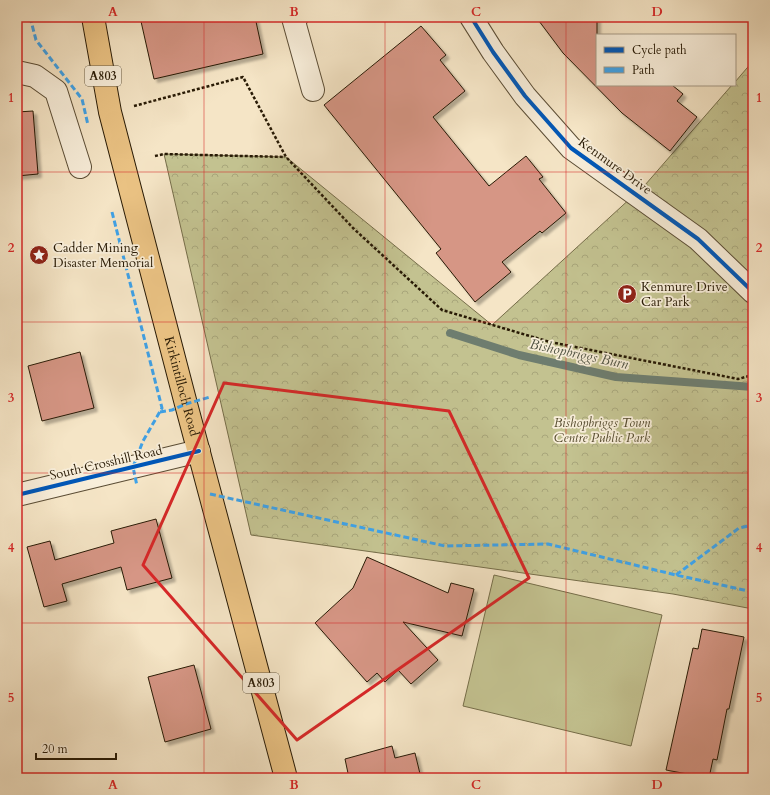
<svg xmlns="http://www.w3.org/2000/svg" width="770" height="795" viewBox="0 0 770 795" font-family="Cardo,serif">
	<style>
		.grass { fill: #c3c290; stroke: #766e4a }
		.forest { fill: url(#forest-crowns); stroke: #766e4a }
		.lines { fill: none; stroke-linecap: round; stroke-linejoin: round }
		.stream { stroke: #6e7d6f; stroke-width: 8 }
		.building { fill: #d69685; stroke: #281a05; filter: url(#shadow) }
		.minor-casing { stroke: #5b4d35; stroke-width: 24 }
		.major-casing { stroke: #281a05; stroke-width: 24 }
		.path { stroke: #281a05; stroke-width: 2.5; stroke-dasharray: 3 2; stroke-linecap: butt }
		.minor { stroke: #f8eeda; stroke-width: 22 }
		.major { stroke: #eac283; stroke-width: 22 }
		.quiet { stroke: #3ea2e9; stroke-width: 3; stroke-dasharray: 6 3; stroke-linecap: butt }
		.cycleway-casing { stroke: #f8eeda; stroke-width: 6 }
		.cycleway { stroke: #0057b8; stroke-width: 4 }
		.marked { fill: none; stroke: #d62828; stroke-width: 3; stroke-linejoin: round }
		.grid { fill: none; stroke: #d62828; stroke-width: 1; stroke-opacity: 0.55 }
		.labels { text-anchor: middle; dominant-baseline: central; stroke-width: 3.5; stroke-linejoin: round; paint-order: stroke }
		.shield { fill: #f8eeda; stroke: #665a45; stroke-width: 1 }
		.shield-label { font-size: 12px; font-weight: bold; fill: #281a05 }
		.street-label { font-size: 13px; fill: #281a05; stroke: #f8eeda }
		.poi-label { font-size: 13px; fill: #281a05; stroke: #f8eeda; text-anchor: start }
		.park-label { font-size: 13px; font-style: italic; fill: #564c2f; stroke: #f8eeda }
		.water-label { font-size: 14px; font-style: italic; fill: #515443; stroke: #f8eeda }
		.neatline { fill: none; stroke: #d62828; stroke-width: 1.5 }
		.grid-label { font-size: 13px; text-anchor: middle; font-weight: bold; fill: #d62828 }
	</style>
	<defs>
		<pattern id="forest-crowns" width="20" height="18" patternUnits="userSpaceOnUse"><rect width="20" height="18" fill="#c3c290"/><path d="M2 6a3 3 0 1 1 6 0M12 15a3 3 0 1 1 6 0" fill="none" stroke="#a8a67b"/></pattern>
		<filter id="shadow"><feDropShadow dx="3.5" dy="3.5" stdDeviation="1" flood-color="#0004"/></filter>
	</defs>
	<rect width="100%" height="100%" fill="#f5e5c6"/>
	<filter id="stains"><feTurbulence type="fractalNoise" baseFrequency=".005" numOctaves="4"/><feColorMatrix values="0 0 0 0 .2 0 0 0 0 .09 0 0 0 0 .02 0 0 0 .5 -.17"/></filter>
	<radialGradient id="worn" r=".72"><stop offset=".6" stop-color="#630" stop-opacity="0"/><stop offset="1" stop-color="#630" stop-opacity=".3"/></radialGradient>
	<path class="grass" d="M 494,575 L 662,615 L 631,746 L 463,706 Z"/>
	<path class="forest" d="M 753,61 L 753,609 L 673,594 L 251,535 L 164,154 L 286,157 L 492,325 L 645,185 L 732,85 L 735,85 L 735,82 Z"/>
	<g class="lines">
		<path class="stream" d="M 450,333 L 519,355 L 616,377 L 753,387"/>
	</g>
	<path class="building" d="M 140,17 L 255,17 L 263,54 L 154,79 Z
		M 536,17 L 597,17 L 597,85 L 672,85 L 683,94 L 677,101 L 697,117 L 670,151 L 622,113 L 563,53 Z
		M 421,26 L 446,55 L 440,60 L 465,91 L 433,117 L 489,186 L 526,156 L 543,177 L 539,179 L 566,213 L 542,233 L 540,231 L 502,262 L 511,272 L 475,302 L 436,253 L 441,249 L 324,105 Z
		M 33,111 L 38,174 L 17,176 L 17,112 Z
		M 80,352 L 94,408 L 42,421 L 28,366 Z
		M 156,519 L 172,578 L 127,590 L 121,567 L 62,584 L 67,601 L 44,607 L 27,547 L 50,541 L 55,560 L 114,543 L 111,531 Z
		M 367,557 L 448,593 L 451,583 L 474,589 L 462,636 L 403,622 L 438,660 L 411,684 L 398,670 L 385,682 L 377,673 L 367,682 L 315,623 L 353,588 Z
		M 702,629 L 744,637 L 729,709 L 727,709 L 717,760 L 713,759 L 709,778 L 666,770 L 693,648 L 698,649 Z
		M 194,665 L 211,729 L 165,742 L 148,677 Z
		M 392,746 L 395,758 L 415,753 L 421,778 L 349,778 L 345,759 Z"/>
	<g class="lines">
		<g class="minor-casing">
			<path id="minor" d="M 297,17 L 293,18 L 313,90
				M 471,17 L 493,52 L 525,96 L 571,148 L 698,239 L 753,292
				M 17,72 L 35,76 L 56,91 L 80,167
				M 17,495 L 199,451"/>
		</g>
		<g class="major-casing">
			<g id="major">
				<path id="s1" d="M 93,17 L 110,112 L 186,404 L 286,778"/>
			</g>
		</g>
		<path class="path" d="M 134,106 L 243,77 L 286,157 L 353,228 L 442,310 L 550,342 L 738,379 L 753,375
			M 155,156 L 164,154 L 285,157"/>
		<use href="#minor" class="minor"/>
		<use href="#major" class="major"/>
		<path class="quiet" d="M 30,17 L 36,40 L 82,99 L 88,125
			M 112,212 L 162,408 L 143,441 L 133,467 L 137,486
			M 160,412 L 172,410 L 186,404 L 210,397
			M 210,494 L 445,546 L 548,544 L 676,575 L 753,592
			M 676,575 L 739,528 L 753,525"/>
		<g class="cycleway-casing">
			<path id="cycleway" d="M 471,17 L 493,52 L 525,96 L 571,148 L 698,239 L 753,292
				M 17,495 L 199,451"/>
		</g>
		<use href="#cycleway" class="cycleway"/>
	</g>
	<path class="marked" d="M 224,383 L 449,411 L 529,578 L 297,740 L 143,565 Z"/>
	<path class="grid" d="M 204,17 L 204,778M 385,17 L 385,778M 566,17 L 566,778M 17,172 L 753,172M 17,322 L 753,322M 17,473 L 753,473M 17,623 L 753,623"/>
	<defs>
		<g id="sight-disc" transform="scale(1)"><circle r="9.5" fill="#8f2418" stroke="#f8eeda"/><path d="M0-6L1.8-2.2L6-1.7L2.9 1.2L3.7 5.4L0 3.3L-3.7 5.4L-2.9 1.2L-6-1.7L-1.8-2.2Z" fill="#fff"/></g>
		<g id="parking-disc" transform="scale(1)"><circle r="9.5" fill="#8f2418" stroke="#f8eeda"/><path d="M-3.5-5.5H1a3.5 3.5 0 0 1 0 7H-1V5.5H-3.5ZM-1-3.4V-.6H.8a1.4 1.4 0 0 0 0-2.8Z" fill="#fff"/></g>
	</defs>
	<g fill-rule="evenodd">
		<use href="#sight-disc" x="39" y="255"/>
		<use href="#parking-disc" x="627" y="294"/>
	</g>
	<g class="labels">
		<g class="shield">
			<rect x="85" y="66" width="36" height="20" rx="3"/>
			<rect x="243" y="673" width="36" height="20" rx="3"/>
		</g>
		<g class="shield-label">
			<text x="103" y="76">A803</text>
			<text x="261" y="683">A803</text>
		</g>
		<g class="street-label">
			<text transform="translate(615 166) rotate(36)">Kenmure Drive</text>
			<text stroke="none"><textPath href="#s1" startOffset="380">Kirkintilloch Road</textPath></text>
			<text transform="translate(106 463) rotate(-13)">South Crosshill Road</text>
		</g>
		<g class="poi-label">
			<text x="53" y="248">Cadder Mining<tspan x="53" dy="15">Disaster Memorial</tspan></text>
			<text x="641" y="287">Kenmure Drive<tspan x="641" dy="15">Car Park</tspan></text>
		</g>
		<g class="park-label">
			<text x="602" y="423">Bishopbriggs Town<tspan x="602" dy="15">Centre Public Park</tspan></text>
		</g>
		<g class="water-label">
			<text transform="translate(579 354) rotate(12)">Bishopbriggs Burn</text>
		</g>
	</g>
	<rect width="770" height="795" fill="none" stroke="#f5e5c6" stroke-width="44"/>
	<rect x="596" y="34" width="140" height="52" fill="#f8eeda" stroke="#a59985"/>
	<rect x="604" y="47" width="20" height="6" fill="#0057b8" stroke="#a59985"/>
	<text x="632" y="54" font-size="12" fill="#281a05">Cycle path</text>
	<rect x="604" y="67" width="20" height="6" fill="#3ea2e9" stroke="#a59985"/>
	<text x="632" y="74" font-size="12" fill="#281a05">Path</text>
	<path d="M36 753v6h80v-6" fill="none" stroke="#281a05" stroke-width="2"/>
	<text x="42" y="753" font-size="12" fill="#281a05" stroke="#f8eeda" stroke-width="3" paint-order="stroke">20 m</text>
	<rect x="22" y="22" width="726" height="751" class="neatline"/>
	<g class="grid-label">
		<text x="113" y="16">A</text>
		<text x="294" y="16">B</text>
		<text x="476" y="16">C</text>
		<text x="657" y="16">D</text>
		<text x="11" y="102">1</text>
		<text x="759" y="102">1</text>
		<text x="11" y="252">2</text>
		<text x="759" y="252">2</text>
		<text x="11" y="402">3</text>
		<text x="759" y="402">3</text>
		<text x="11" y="552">4</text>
		<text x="759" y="552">4</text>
		<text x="11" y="702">5</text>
		<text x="759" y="702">5</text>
		<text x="113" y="789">A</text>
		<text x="294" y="789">B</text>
		<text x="476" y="789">C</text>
		<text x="657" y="789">D</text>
	</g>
	<rect width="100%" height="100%" filter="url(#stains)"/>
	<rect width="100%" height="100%" fill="url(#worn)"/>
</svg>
